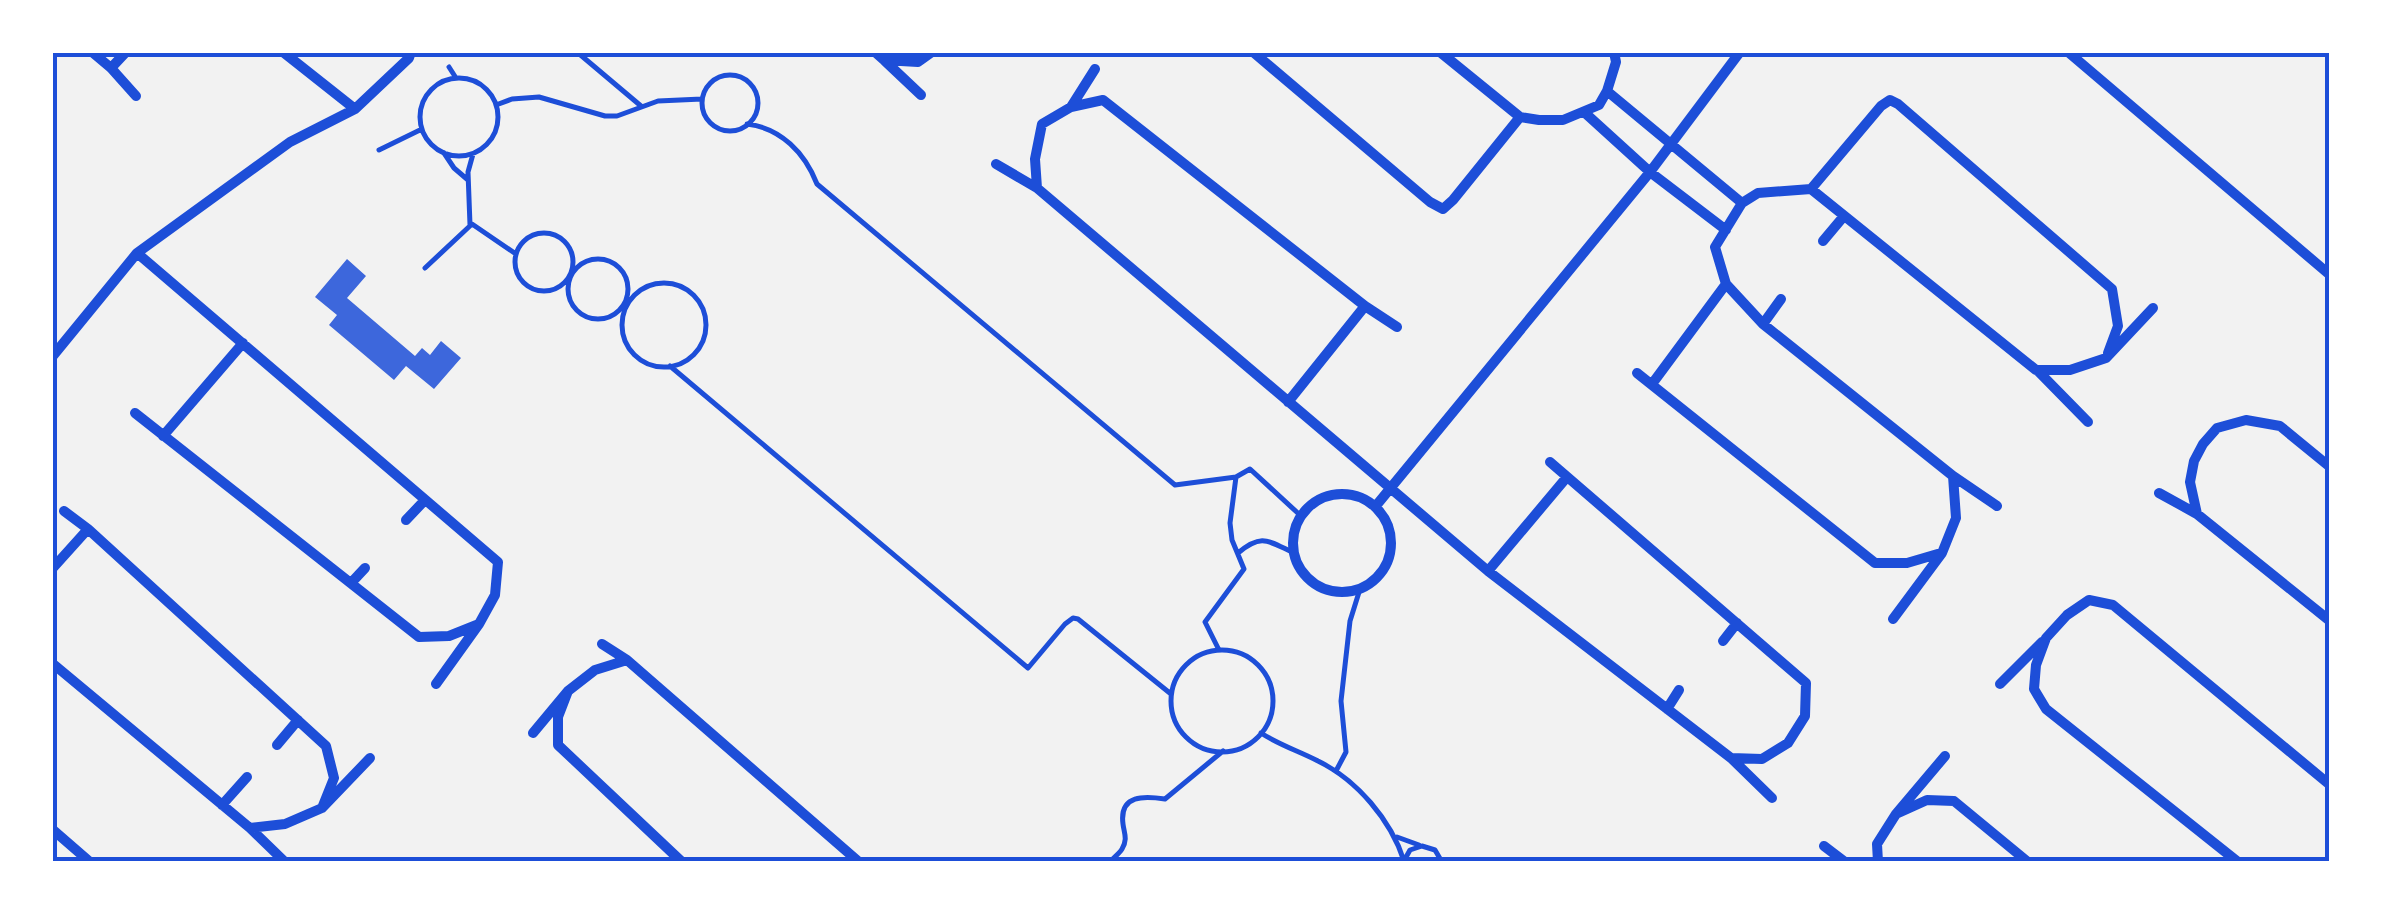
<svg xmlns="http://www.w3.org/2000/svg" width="2382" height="914" viewBox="0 0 2382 914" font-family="'IBM Plex Sans',sans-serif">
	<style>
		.building { fill: #3d67dc }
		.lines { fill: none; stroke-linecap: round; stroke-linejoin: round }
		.path { stroke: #1d4ed8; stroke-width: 5 }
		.minor { stroke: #1d4ed8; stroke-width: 10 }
		.neatline { fill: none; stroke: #1d4ed8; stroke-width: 4 }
	</style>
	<rect width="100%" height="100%" fill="#f2f2f2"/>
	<path class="building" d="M 347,259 L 366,276 L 347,298 L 415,356 L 422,348 L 430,355 L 441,341 L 461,358 L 434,389 L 406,366 L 394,380 L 329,325 L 337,315 L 315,297 Z"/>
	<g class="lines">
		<path class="path" d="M 577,52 L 641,106
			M 449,67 L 456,78
			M702 103a28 28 0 1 1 56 0a28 28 0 1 1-56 0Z
			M420 117a39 39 0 1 1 78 0a39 39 0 1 1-78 0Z
			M 496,105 L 512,99 L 539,97 L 605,116 L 617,116 L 658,101 L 702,99
			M 747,124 C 781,128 805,153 817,184 L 1175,485 L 1236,477
			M 379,150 L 422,129
			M 444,153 L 454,168 L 468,180
			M 470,225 L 468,172 L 473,154
			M515 262a29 29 0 1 1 58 0a29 29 0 1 1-58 0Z
			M568 289a30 30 0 1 1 60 0a30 30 0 1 1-60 0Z
			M 425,268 L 472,224 L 516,254
			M622 325a42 42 0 1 1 84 0a42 42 0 1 1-84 0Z
			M 670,366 L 1028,668 L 1065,624 L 1073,618 L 1078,619 L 1171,694
			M 1238,553 C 1262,533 1268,541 1294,553
			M 1219,650 L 1205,622 L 1244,569 L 1232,540 L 1230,523 L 1236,477 L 1250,469 L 1301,516
			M1171 701a51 51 0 1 1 102 0a51 51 0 1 1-102 0Z
			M 1261,733 C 1279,745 1299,751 1318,761 C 1357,780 1391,820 1404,861
			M 1336,771 L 1346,752 L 1341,701 L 1350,621 L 1360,589
			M 1397,837 L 1419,845
			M 1405,859 L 1410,850 L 1422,846 L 1435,850 L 1442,862
			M 1110,862 C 1114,857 1119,854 1122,849 C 1128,839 1124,833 1123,824 C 1119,794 1145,796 1165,799 L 1223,751"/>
		<path class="minor" d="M 92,52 L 111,68 L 136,96
			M 283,52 L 355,109
			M 875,52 L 884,60 L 918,62 L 932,52
			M 1253,52 L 1430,202 L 1443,209 L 1453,200 L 1520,117
			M 1440,52 L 1520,117 L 1539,120 L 1563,120 L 1599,105 L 1607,91 L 1616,62 L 1614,52
			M 2068,52 L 2330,275
			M 885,61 L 921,95
			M 111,68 L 126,52
			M 1607,91 L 1742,203
			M 1071,107 L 1095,69
			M 1584,112 L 1650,172 L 1726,230
			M 996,164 L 1037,188
			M 1811,189 L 1881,106 L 1890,100 L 1898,104 L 2112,289 L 2118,326 L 2108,353
			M 1823,241 L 1844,216
			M 137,253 L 498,562 L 495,595 L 479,624 L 436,684
			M 1763,324 L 1781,299
			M 1397,327 L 1365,306 L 1103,100 L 1071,107 L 1042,124 L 1035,159 L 1037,188 L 1488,571 L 1731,758 L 1762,759 L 1788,743 L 1805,716 L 1806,683 L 1550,462
			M 52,357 L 137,253 L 290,142 L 355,109 L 409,58 L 411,52
			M 2037,370 L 2088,422
			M 1637,373 L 1875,563 L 1907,563 L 1941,553
			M 1652,384 L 1726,284
			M 1288,402 L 1365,306
			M 135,413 L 419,637 L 449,636 L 479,624
			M 163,436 L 243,343
			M 2330,467 L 2280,426 L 2246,420 L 2217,428 L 2203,444 L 2194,461 L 2190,482 L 2197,514 L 2330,621
			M 1953,476 L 1997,506
			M 2159,493 L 2197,514
			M1293 543a49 49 0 1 1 98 0a49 49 0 1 1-98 0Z
			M 1375,507 L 1650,172 L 1740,52
			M 64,511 L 88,529 L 326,746 L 334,778 L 322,808
			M 406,520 L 425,500
			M 52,569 L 88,529
			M 1488,571 L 1567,477
			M 351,583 L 365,568
			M 1893,619 L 1942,553 L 1956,518 L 1953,476 L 1763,324 L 1726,284 L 1715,247 L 1742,203 L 1758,193 L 1811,189 L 2036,370 L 2070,370 L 2106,358 L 2153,308
			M 1723,641 L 1737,623
			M 602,644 L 627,660 L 859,862
			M 52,663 L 250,828 L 285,824 L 322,808 L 370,758
			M 2000,684 L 2042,642
			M 568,691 L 558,717 L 558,745 L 682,862
			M 1667,709 L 1679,690
			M 533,733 L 568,691 L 595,670 L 627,660
			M 277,745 L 298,720
			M 1732,759 L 1772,798
			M 222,805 L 247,777
			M 1896,814 L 1927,800 L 1954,801 L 2028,862
			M 250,828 L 285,862
			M 52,829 L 90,862
			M 1824,846 L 1845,862
			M 1878,862 L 1877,844 L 1896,814 L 1945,756
			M 2238,862 L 2046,709 L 2034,689 L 2036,665 L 2046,638 L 2067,615 L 2089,600 L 2113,605 L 2330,785"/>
	</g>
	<rect width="2382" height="914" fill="none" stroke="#ffffff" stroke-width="110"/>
	<rect x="55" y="55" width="2272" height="804" class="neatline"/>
</svg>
